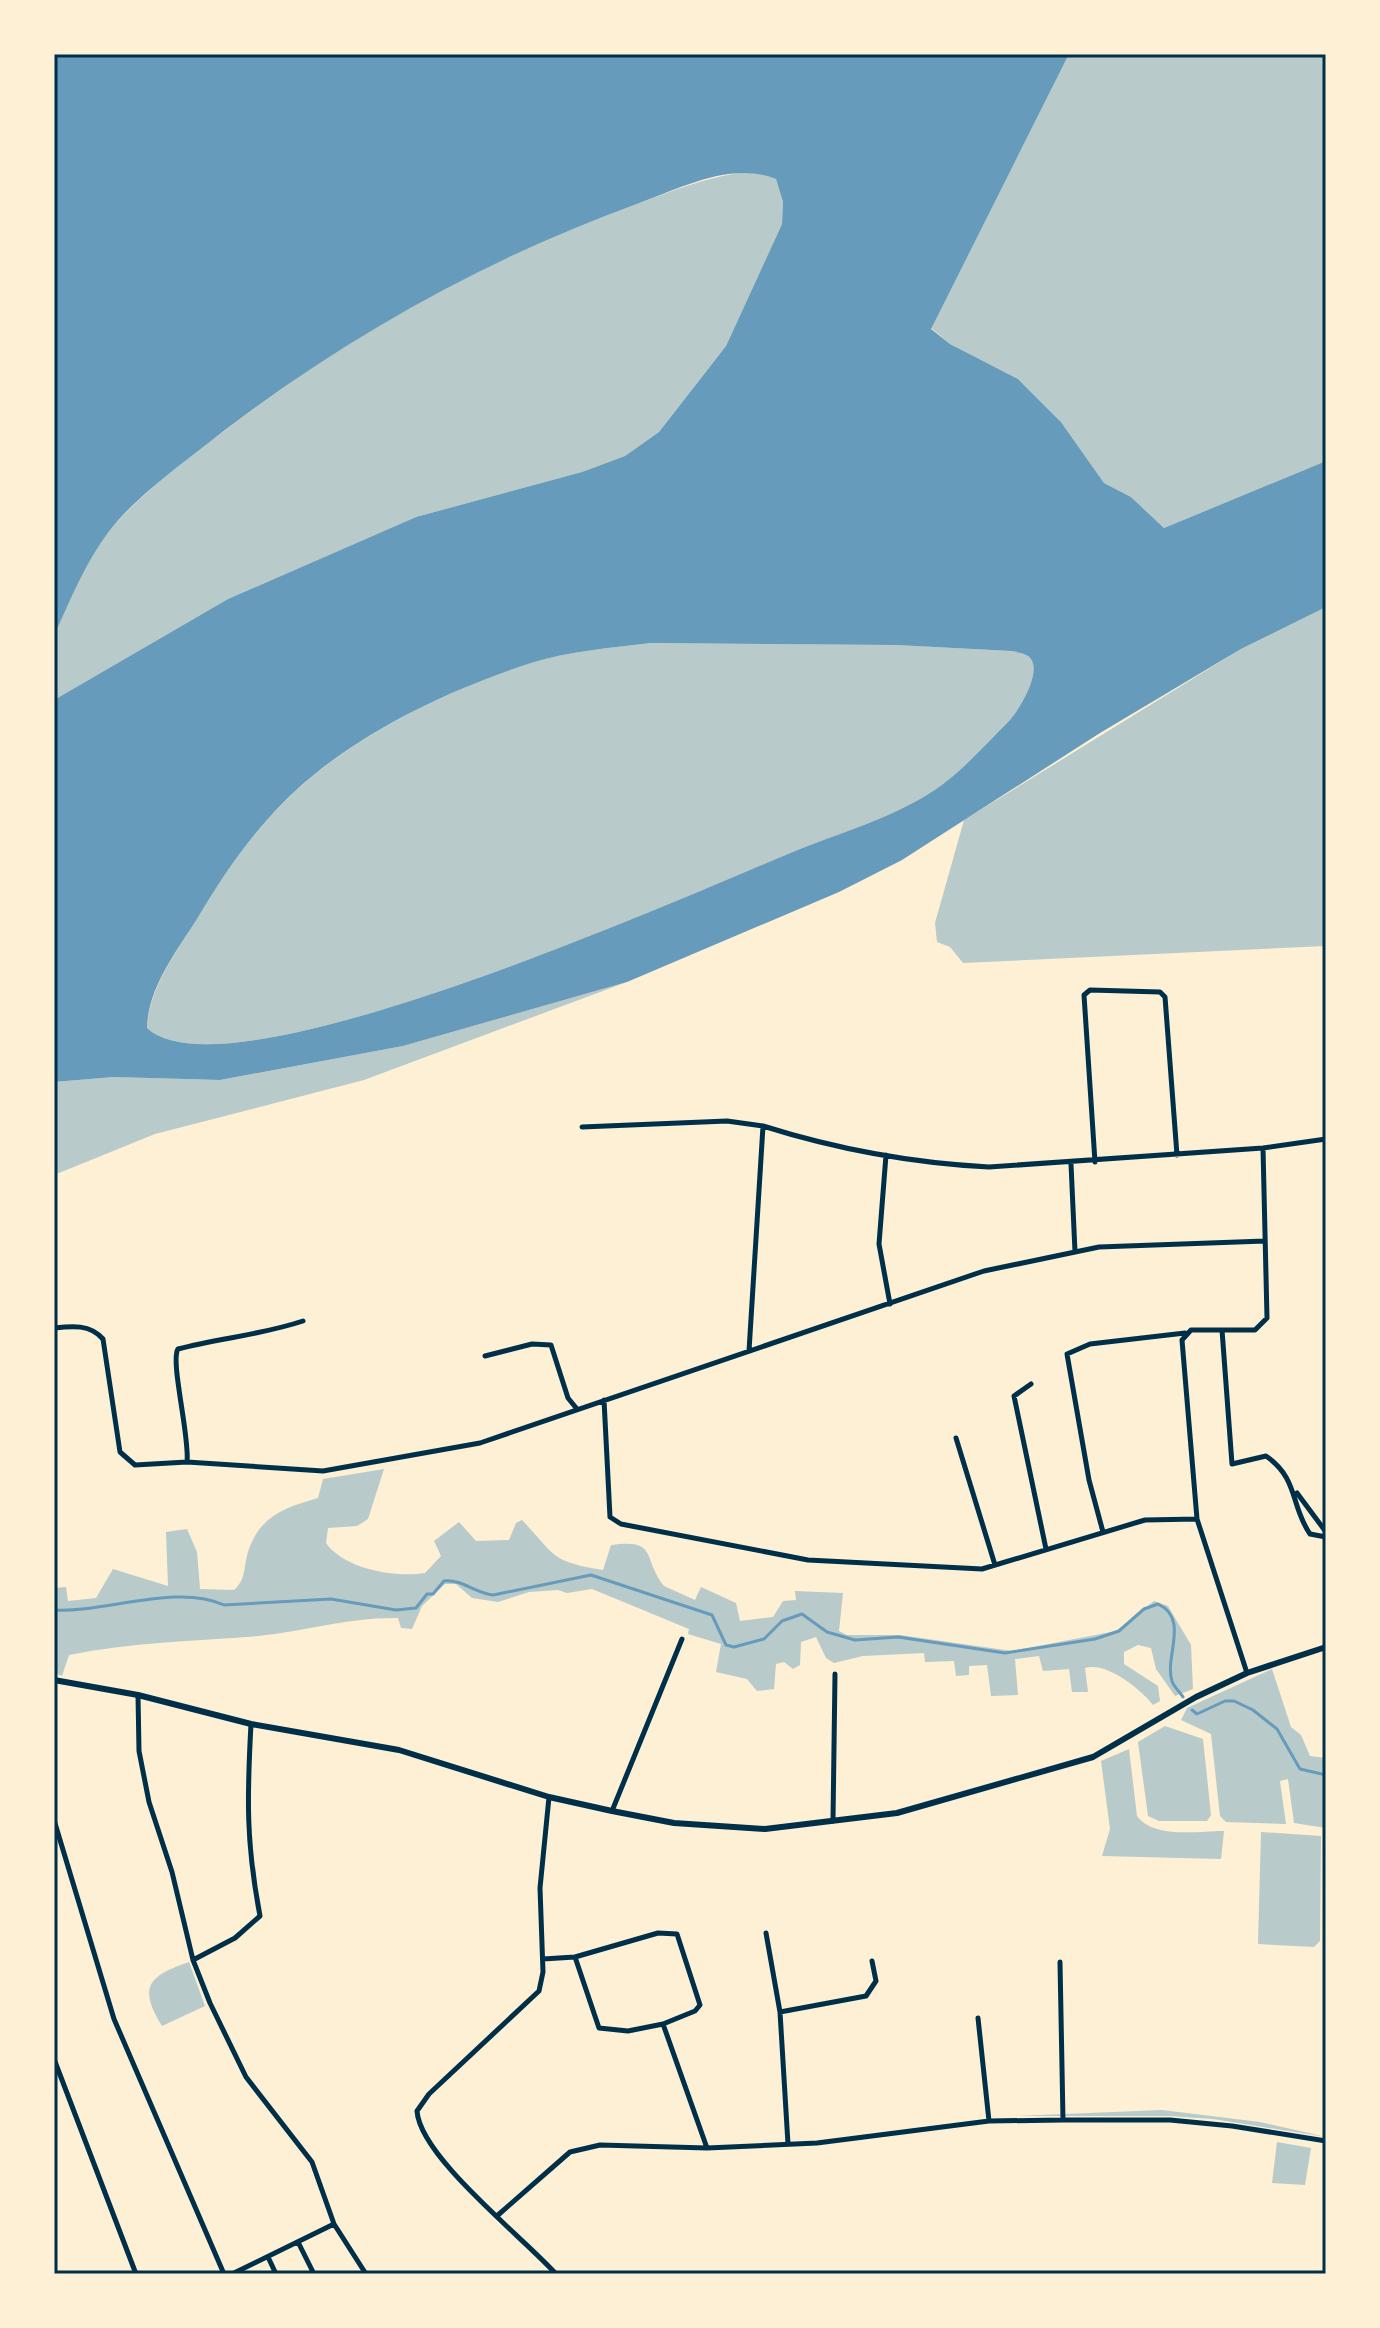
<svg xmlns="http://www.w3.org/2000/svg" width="1380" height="2328" viewBox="0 0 1380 2328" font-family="'Zilla Slab',serif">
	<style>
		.green { fill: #b9caca }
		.water { fill: #669bbc; fill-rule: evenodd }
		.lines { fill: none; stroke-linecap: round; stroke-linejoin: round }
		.stream { stroke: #669bbc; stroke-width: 3 }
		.minor { stroke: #003049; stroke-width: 5 }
		.tertiary { stroke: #003049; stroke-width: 6 }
		.neatline { fill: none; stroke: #003049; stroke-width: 3 }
	</style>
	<rect width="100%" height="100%" fill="#fdf0d5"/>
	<path class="green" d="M 1069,54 L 1326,54 L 1326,461 L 1164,528 L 1131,497 L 1104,483 L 1061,422 L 1018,379 L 950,344 L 931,328 Z
		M 756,171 L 776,179 L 783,202 L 782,224 L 726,346 L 659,432 L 625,456 L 582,472 L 416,517 L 228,599 L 54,700 C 54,680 49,653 55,634 C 65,602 94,547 116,523 C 148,488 189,457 227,429 C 349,335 484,260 629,207 C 670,192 712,174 756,171 Z
		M 1326,607 L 1326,946 L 963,963 L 950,947 L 937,942 L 935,923 L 964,820 L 1241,649 Z
		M 651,643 L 896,645 L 1011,651 C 1017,652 1024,653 1028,656 C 1045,669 1019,710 1009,721 C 988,742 967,766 943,784 C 901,815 848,830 800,849 C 699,890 227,1104 147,1028 C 149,988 176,952 197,919 C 218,884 240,850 267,820 C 334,744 436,694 531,663 C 569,651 611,648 651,643 Z
		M 627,982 L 364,1080 L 155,1134 L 54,1175 L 54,1082 L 114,1077 L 220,1080 L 403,1046 Z
		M 384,1469 L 368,1519 L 357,1526 L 328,1528 L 326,1543 C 344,1569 395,1578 425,1573 L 441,1556 L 434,1541 L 459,1522 L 476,1541 L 509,1540 L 516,1523 L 522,1520 C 557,1557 550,1561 603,1570 L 611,1545 C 659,1538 642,1559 664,1586 L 695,1600 L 701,1587 L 736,1603 L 740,1621 L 773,1617 L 783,1601 L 796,1600 L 795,1591 L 843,1593 L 839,1631 L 847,1635 L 900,1635 L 1012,1651 L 1116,1631 L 1154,1601 L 1168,1606 L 1191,1645 L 1193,1689 L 1175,1696 L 1156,1669 L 1151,1648 L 1138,1645 L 1124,1652 L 1124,1664 L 1158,1686 L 1160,1701 L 1153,1705 C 1141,1689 1106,1661 1085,1668 L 1088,1692 L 1072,1692 L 1069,1669 L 1043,1671 L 1039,1656 L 1015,1659 L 1018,1695 L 991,1696 L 987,1665 L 969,1666 L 969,1675 L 956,1676 L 954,1661 L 925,1662 L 924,1653 L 863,1656 L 834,1663 L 826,1658 L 816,1637 L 801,1642 L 800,1665 L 793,1669 L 784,1662 L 776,1664 L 774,1689 L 757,1691 L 747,1679 L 716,1672 L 721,1644 L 688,1634 L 689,1629 L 592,1589 L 567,1593 L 558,1590 L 529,1592 L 498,1602 L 472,1598 L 456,1584 L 445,1584 L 422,1606 L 412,1629 L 401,1628 L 398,1618 C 350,1617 306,1631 258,1636 C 195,1641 131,1642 69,1655 L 62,1676 L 54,1673 L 54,1588 L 66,1587 L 68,1601 L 96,1598 L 113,1569 L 168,1586 L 166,1532 L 187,1529 L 197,1552 L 200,1589 L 234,1590 C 247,1579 243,1565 249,1549 C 261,1515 287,1507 318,1498 L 323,1479 Z
		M 1272,1669 L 1291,1727 L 1301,1735 L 1310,1756 L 1326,1758 L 1326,1828 L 1294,1823 L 1288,1779 L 1280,1781 L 1286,1824 L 1226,1822 L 1220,1816 L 1211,1734 L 1181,1720 L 1187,1708 Z
		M 1165,1726 L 1203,1739 L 1211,1815 L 1207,1821 L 1159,1821 L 1148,1816 L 1138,1742 Z
		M 1129,1749 L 1137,1816 C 1154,1839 1198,1831 1224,1831 L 1221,1859 L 1102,1856 L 1110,1829 L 1101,1761 Z
		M 1261,1832 L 1321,1836 L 1320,1941 L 1314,1947 L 1258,1944 Z
		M 189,1962 L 205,2006 L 162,2026 C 138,1987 148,1976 189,1962 Z
		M 1162,2110 L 1260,2122 L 1326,2137 L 1213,2119 L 1169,2116 L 1014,2116 Z
		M 1277,2142 L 1311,2148 L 1305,2185 L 1272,2183 Z"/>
	<path class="water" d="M 54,54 L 1069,54 L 931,329 L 950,344 L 1018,379 L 1061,422 L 1104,483 L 1131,497 L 1164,528 L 1326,461 L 1326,607 L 1241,649 L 1100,733 L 902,860 L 839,892 L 627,982 L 403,1046 L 220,1080 L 114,1077 L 54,1082 L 54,700 L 228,599 L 416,517 L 582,472 L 625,456 L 659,432 L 726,346 L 782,224 L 783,202 L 776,179 C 731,161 681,188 637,204 C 488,258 351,334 225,430 C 192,456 142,492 115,524 C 88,556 71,598 54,636 ZM 651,643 L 896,645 L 1011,651 C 1016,652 1024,653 1028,656 C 1045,669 1019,710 1009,721 C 988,742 967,766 943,784 C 901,815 848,830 800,849 C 699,890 227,1104 147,1028 C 148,988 176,952 197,919 C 218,884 240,850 267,820 C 333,744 436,694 531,663 C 569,651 611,648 651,643 Z"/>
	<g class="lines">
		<path class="stream" d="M 54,1610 C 105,1613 177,1583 224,1605 L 331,1599 L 396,1610 L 416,1608 L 427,1594 L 433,1594 L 444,1581 C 462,1579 475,1593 493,1595 L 591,1575 L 712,1615 L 726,1645 L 734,1647 L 764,1639 L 782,1621 L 802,1614 L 827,1632 L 855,1640 L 898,1637 L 1005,1653 L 1095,1639 L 1119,1631 L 1144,1609 L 1158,1604 C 1190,1619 1164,1657 1172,1681 C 1173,1686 1180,1692 1183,1697
			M 1192,1710 L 1197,1714 L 1225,1701 L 1234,1701 L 1253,1710 L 1277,1729 L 1300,1769 L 1326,1775"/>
		<path class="minor" d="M 582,1127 L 727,1121 L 763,1126
			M 1263,1148 L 1267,1318 L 1255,1330 L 1222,1330 L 1232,1464 L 1266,1456 C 1299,1479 1290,1505 1310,1534 L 1326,1537
			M 886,1155 L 879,1244 L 890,1304
			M 1095,1162 L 1084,995 L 1090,990 L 1160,992 L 1165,997 L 1177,1155
			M 1071,1164 L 1075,1252
			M 54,1328 C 72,1326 90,1324 103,1339 L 120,1452 L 135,1465 L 187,1462 L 323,1471 L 480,1443 L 984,1271 L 1099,1247 L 1265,1241
			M 749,1351 L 763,1126 C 836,1149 912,1163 989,1167 L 1263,1148 L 1326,1139
			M 485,1356 L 532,1344 L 551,1345 L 568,1398 L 577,1409
			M 1031,1384 L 1014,1396 L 1046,1549
			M 604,1400 L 610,1517 L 621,1524 L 808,1560 L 982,1569 L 1145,1520 L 1197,1519 L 1247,1673
			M 956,1438 L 995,1565
			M 187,1462 C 190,1437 170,1361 178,1349 C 220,1338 261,1335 303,1321
			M 1297,1493 L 1326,1532
			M 1197,1519 L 1182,1340 L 1191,1330 L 1222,1330
			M 1103,1532 L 1089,1480 L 1067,1354 L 1090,1344 L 1185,1333
			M 138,1695 L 139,1751 L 149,1802 L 172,1872 L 193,1960 L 210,2003 L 246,2077 L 312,2162 L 334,2224 L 366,2274
			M 549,1797 L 540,1888 L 543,1972 L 539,1991 L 429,2094 L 417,2111 C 420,2157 524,2238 556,2274
			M 612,1811 L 682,1639
			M 54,1820 L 114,2019 L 224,2274
			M 833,1821 L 835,1674
			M 766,1933 L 780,2012
			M 575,1957 L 658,1933 L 677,1934 L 700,2005 L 695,2011 L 663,2024
			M 543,1959 L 575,1957 L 599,2028 L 628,2031 L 663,2024 L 707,2148
			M 193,1960 L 235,1938 L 260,1916 C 246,1843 247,1797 251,1724
			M 1060,1962 L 1063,2120
			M 978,2018 L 989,2121
			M 54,2059 L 136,2274
			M 788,2144 L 780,2012 L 866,1996 L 876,1981 L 872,1961
			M 498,2215 L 570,2152 L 600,2145 L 707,2148 L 817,2143 L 989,2121 L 1063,2120 L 1170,2120 L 1232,2126 L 1326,2141
			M 298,2242 L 314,2274
			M 268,2257 L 276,2274
			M 232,2274 L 334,2224"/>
		<path class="tertiary" d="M 54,1680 L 138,1695 L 251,1724 L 399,1750 L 549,1797 L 612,1811 L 674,1823 L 765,1829 L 897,1813 L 1093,1757 L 1196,1697 L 1247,1673 L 1326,1647"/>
	</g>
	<rect width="1380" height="2328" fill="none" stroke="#fdf0d5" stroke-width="112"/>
	<rect x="56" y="56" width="1268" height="2216" class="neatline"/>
</svg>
